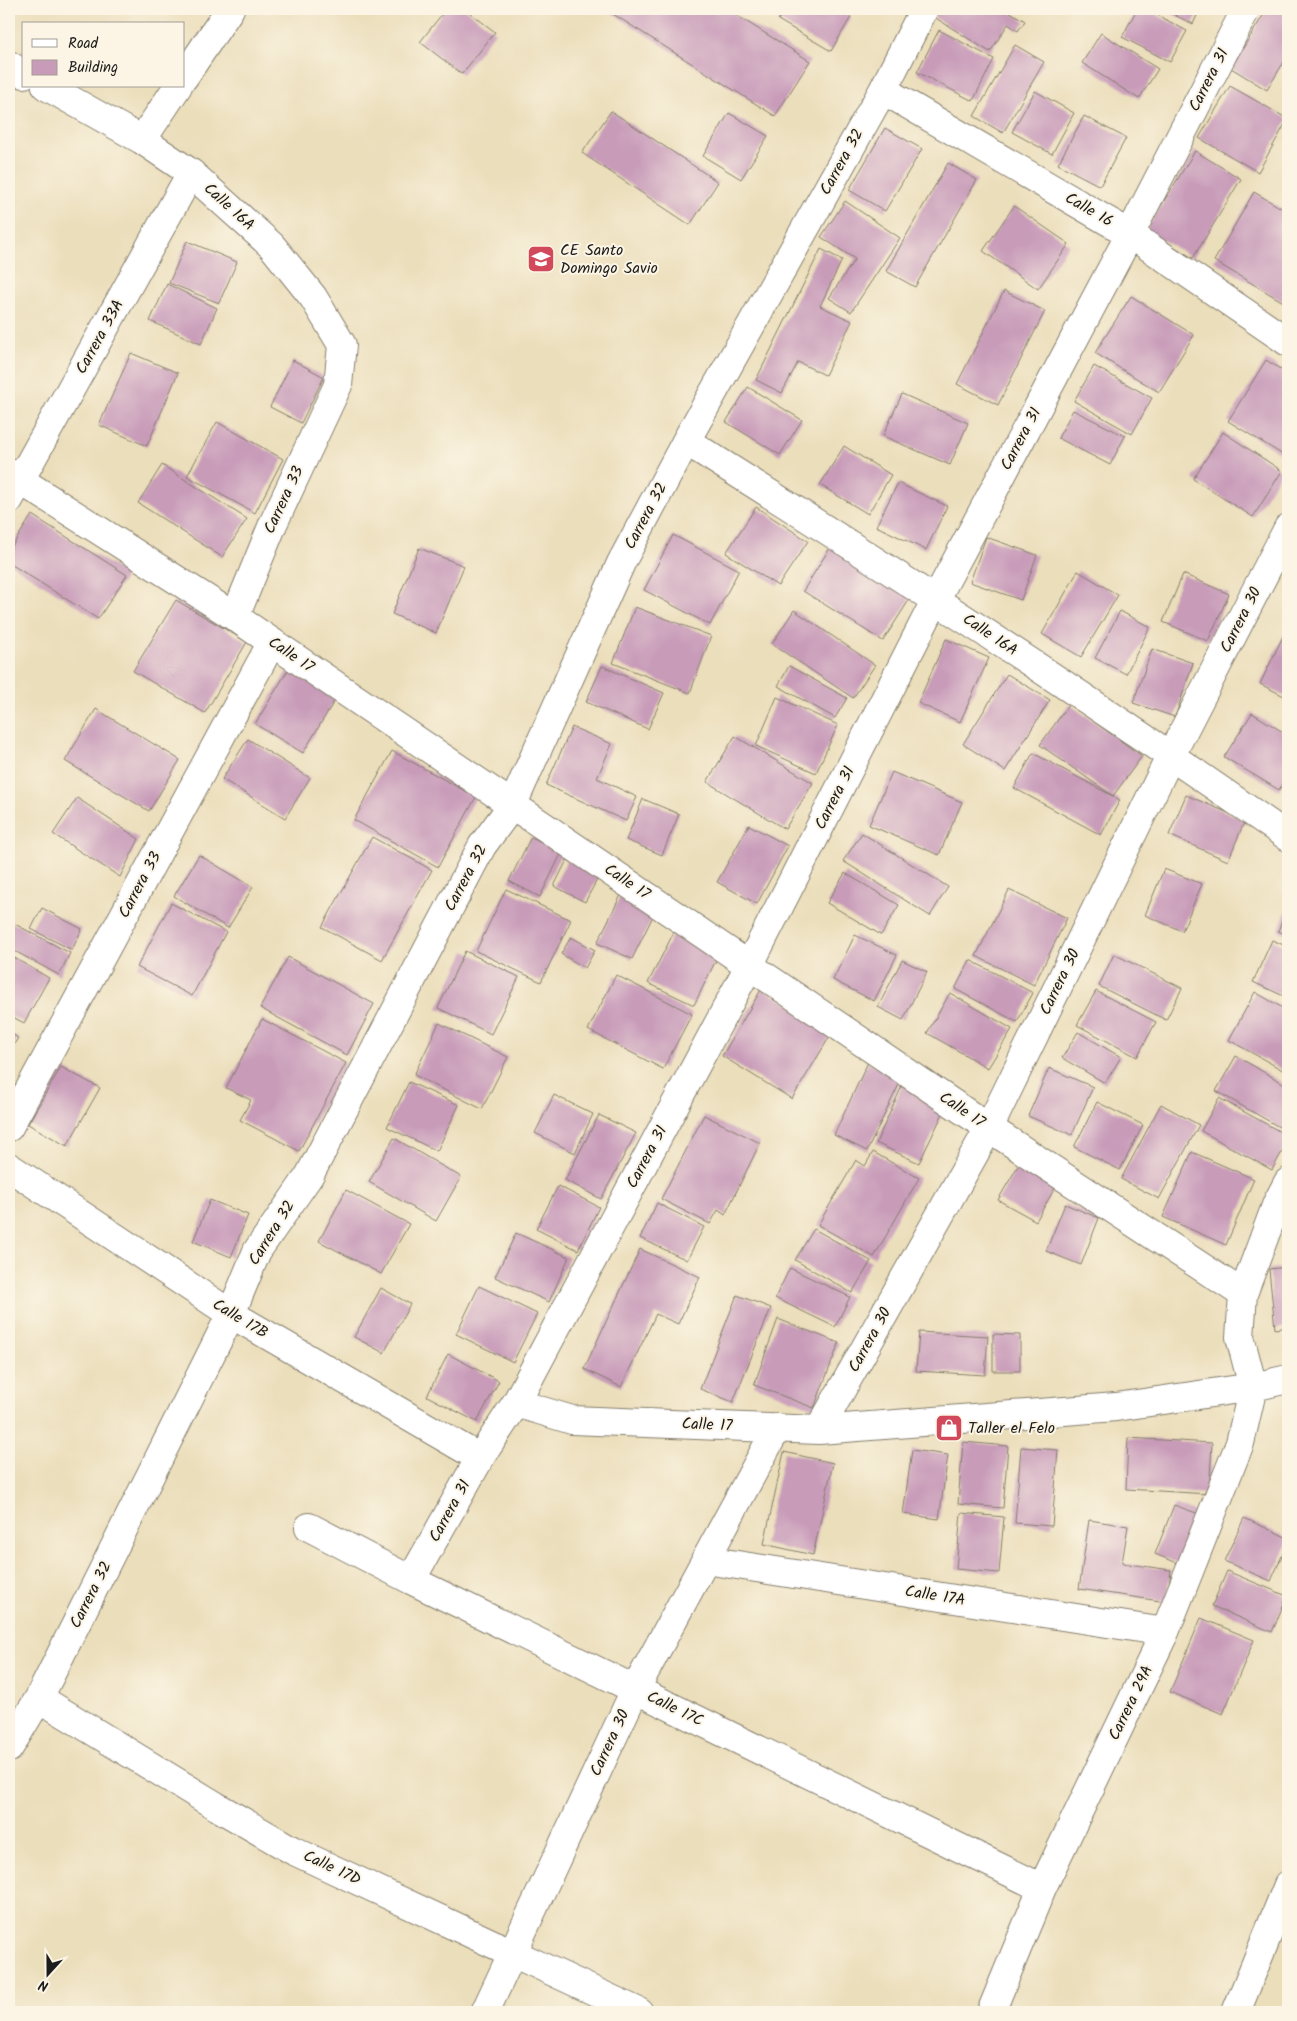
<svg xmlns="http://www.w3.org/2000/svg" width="1297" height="2021" viewBox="0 0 1297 2021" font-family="Kalam,sans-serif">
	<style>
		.building { fill: #c89bb9 }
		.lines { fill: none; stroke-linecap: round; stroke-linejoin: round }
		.street-casing { stroke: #847d6c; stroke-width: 30 }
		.street { stroke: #fff; stroke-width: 28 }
		.labels { text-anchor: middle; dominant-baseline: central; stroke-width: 4; stroke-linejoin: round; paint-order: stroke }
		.street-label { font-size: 16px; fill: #1c1c1c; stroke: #fcf5e5 }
		.poi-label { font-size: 16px; fill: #1c1c1c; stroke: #fcf5e5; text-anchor: start }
	</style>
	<rect width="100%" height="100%" fill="#fcf5e5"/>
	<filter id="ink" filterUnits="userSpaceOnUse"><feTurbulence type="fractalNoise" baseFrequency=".02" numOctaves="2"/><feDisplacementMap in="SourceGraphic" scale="10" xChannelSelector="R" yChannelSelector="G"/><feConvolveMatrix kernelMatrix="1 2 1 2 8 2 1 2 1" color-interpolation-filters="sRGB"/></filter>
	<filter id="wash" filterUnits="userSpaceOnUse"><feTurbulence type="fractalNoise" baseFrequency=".0096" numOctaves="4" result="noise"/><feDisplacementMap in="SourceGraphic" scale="20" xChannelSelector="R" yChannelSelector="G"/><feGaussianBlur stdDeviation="1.12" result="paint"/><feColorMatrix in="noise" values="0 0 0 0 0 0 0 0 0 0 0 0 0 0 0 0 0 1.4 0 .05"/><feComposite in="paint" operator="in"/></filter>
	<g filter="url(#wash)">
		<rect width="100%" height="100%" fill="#ebdebb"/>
		<g id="blocks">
			<path class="building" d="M 446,9 L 465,9 L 495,32 L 462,74 L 420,42 Z
				M 605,9 L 726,9 L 810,61 L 775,116 Z
				M 785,9 L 836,9 L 851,17 L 831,51 L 778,20 Z
				M 939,9 L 1005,9 L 1025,21 L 1018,31 L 1008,24 L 990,52 L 934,17 Z
				M 1137,9 L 1146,9 L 1187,31 L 1170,62 L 1122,37 Z
				M 1162,9 L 1200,9 L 1193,24 Z
				M 1267,9 L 1288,9 L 1288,55 L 1267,90 L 1231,68 Z
				M 939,30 L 994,59 L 973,101 L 917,72 Z
				M 1101,33 L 1158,69 L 1139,99 L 1082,63 Z
				M 1015,45 L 1044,62 L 1003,133 L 974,116 Z
				M 1230,86 L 1288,119 L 1258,172 L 1199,138 Z
				M 1035,91 L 1074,113 L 1052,154 L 1012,132 Z
				M 611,111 L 718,182 L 690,225 L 582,153 Z
				M 729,113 L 768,136 L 741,179 L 703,156 Z
				M 1084,116 L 1126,138 L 1100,186 L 1058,164 Z
				M 885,128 L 922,149 L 885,211 L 849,190 Z
				M 1195,151 L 1241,179 L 1193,258 L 1146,230 Z
				M 948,163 L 977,180 L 915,287 L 886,271 Z
				M 1254,192 L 1288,212 L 1288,298 L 1285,303 L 1214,261 Z
				M 845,201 L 900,238 L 851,312 L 829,298 L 855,259 L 821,237 Z
				M 1014,206 L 1069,244 L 1038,289 L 983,251 Z
				M 187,241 L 237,262 L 219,303 L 169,283 Z
				M 821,249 L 842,260 L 820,306 L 852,321 L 825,375 L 798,362 L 782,393 L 756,380 Z
				M 167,284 L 217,308 L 201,344 L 150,321 Z
				M 1004,291 L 1045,311 L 998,405 L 957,384 Z
				M 1131,296 L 1194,335 L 1159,392 L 1095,353 Z
				M 131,353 L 178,373 L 147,446 L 99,425 Z
				M 293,360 L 324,377 L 301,423 L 270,407 Z
				M 1266,360 L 1288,374 L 1288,458 L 1228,421 Z
				M 1094,366 L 1152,398 L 1132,434 L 1074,401 Z
				M 748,387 L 802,420 L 780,455 L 726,422 Z
				M 902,394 L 968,423 L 950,465 L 883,436 Z
				M 1073,410 L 1125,436 L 1110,465 L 1058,438 Z
				M 217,422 L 283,459 L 255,513 L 187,476 Z
				M 1223,432 L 1282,471 L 1253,517 L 1193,479 Z
				M 844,446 L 891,475 L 868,514 L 820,485 Z
				M 162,465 L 247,519 L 222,557 L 138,503 Z
				M 898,483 L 947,506 L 926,550 L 876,526 Z
				M 756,507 L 808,541 L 778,586 L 726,553 Z
				M 32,515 L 127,575 L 98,619 L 9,563 L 9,551 Z
				M 673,535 L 739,570 L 710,625 L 644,590 Z
				M 986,537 L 1037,555 L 1021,600 L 970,582 Z
				M 831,546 L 911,597 L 883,641 L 803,591 Z
				M 419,548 L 464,566 L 436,633 L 392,614 Z
				M 1078,571 L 1118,595 L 1081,657 L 1042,634 Z
				M 1183,574 L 1229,594 L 1208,641 L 1163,622 Z
				M 176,600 L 247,642 L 205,713 L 133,671 Z
				M 635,607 L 711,636 L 690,693 L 613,663 Z
				M 794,610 L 875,665 L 853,698 L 772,644 Z
				M 1120,611 L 1150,627 L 1126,674 L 1095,658 Z
				M 1286,630 L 1288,631 L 1288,698 L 1260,684 Z
				M 946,639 L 989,658 L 960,722 L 918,703 Z
				M 1152,649 L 1193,663 L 1175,717 L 1133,703 Z
				M 602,666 L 664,693 L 648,729 L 586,702 Z
				M 789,666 L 847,698 L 835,718 L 778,686 Z
				M 288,670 L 336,698 L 303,753 L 255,724 Z
				M 1007,674 L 1050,700 L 1005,771 L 963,744 Z
				M 777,697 L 838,725 L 816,773 L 756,746 Z
				M 1069,704 L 1142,756 L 1113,796 L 1040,745 Z
				M 96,709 L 180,760 L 149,811 L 65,761 Z
				M 1252,713 L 1288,735 L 1288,774 L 1279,790 L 1224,757 Z
				M 572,727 L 612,744 L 597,778 L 637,797 L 626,821 L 546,785 Z
				M 735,736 L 813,783 L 785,829 L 707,782 Z
				M 248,739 L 310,778 L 285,818 L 222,779 Z
				M 392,751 L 476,797 L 438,867 L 354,820 Z
				M 1033,753 L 1120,800 L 1101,835 L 1014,788 Z
				M 892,772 L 962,802 L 939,855 L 869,825 Z
				M 1186,795 L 1245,820 L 1228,861 L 1169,835 Z
				M 77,798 L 139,839 L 120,877 L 53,834 Z
				M 643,799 L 679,814 L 662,855 L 626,840 Z
				M 749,825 L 788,846 L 757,904 L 717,882 Z
				M 862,833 L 948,887 L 930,916 L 843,861 Z
				M 372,837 L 432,870 L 382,960 L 322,927 Z
				M 531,837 L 562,852 L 540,897 L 509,881 Z
				M 199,855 L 253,887 L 228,928 L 174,896 Z
				M 567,860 L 599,876 L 585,902 L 554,886 Z
				M 1164,869 L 1202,884 L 1182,931 L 1145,915 Z
				M 845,873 L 899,905 L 881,935 L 827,903 Z
				M 506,889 L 571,920 L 541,982 L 476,951 Z
				M 1009,890 L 1067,918 L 1034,985 L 976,956 Z
				M 622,893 L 656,910 L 632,959 L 597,943 Z
				M 171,903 L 226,932 L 192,996 L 137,967 Z
				M 1288,906 L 1288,935 L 1278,931 Z
				M 42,908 L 82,929 L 72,950 L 31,929 Z
				M 9,921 L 70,953 L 59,975 L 9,948 Z
				M 675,930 L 720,952 L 694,1005 L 648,983 Z
				M 855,935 L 897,955 L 874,1001 L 833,980 Z
				M 571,937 L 595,950 L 585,968 L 561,954 Z
				M 1272,940 L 1288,947 L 1288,998 L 1253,982 Z
				M 465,951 L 519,977 L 491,1034 L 438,1008 Z
				M 1114,954 L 1182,988 L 1166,1020 L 1099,986 Z
				M 9,955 L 49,978 L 24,1023 L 9,1015 Z
				M 288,957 L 374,1004 L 347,1055 L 260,1008 Z
				M 902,960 L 927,972 L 903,1020 L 878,1007 Z
				M 970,960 L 1033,993 L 1017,1022 L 955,989 Z
				M 616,975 L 692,1014 L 663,1069 L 588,1030 Z
				M 762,988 L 833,1031 L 792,1099 L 722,1056 Z
				M 1096,991 L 1156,1022 L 1137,1057 L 1077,1025 Z
				M 1255,992 L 1288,1011 L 1288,1073 L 1229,1040 Z
				M 950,993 L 1012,1029 L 988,1068 L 927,1033 Z
				M 262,1019 L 346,1063 L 299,1151 L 240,1120 L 251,1100 L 226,1088 Z
				M 439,1023 L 508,1057 L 482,1109 L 414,1075 Z
				M 9,1032 L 18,1038 L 9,1053 Z
				M 1078,1032 L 1121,1057 L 1105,1083 L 1062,1058 Z
				M 1236,1056 L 1288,1086 L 1288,1132 L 1216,1091 Z
				M 868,1062 L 902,1078 L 867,1151 L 834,1135 Z
				M 61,1067 L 100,1088 L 67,1146 L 28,1124 Z
				M 1049,1068 L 1093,1087 L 1072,1135 L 1028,1116 Z
				M 409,1082 L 459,1105 L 437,1151 L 387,1127 Z
				M 903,1084 L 947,1105 L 919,1163 L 876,1143 Z
				M 554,1095 L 593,1114 L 575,1153 L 535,1133 Z
				M 1219,1098 L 1288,1136 L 1288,1141 L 1272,1170 L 1201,1131 Z
				M 1097,1102 L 1143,1125 L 1120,1170 L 1074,1147 Z
				M 1161,1104 L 1199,1125 L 1159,1199 L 1121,1179 Z
				M 599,1115 L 636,1133 L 601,1199 L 565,1180 Z
				M 704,1115 L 760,1143 L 725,1215 L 718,1210 L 710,1224 L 661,1199 Z
				M 394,1138 L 461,1177 L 436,1221 L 369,1182 Z
				M 873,1152 L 919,1178 L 874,1257 L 818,1225 L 856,1160 L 865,1166 Z
				M 1192,1152 L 1254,1179 L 1226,1245 L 1163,1217 Z
				M 1019,1164 L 1056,1186 L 1036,1221 L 998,1200 Z
				M 558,1186 L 599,1207 L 578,1250 L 536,1229 Z
				M 346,1190 L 409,1224 L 381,1274 L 319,1241 Z
				M 210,1200 L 248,1215 L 231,1257 L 193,1241 Z
				M 657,1203 L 704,1227 L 687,1260 L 640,1238 Z
				M 1065,1204 L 1099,1218 L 1081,1265 L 1046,1251 Z
				M 814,1229 L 871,1261 L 852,1293 L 795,1260 Z
				M 516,1233 L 569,1257 L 549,1302 L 495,1277 Z
				M 640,1249 L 700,1277 L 678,1324 L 656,1314 L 621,1387 L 584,1369 Z
				M 1288,1267 L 1288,1327 L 1275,1329 L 1269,1269 Z
				M 790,1268 L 850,1297 L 835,1327 L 775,1298 Z
				M 479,1286 L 537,1314 L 513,1362 L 456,1334 Z
				M 381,1288 L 410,1304 L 384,1353 L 354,1337 Z
				M 737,1295 L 771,1308 L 733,1402 L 700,1389 Z
				M 778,1319 L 839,1343 L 814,1408 L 754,1385 Z
				M 919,1332 L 988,1336 L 985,1375 L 916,1371 Z
				M 993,1334 L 1020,1335 L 1020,1371 L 993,1371 Z
				M 448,1354 L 499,1381 L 477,1422 L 427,1396 Z
				M 1128,1438 L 1212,1443 L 1209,1494 L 1126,1489 Z
				M 963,1442 L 1008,1446 L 1003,1508 L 958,1504 Z
				M 1021,1447 L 1058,1450 L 1052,1526 L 1015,1523 Z
				M 912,1450 L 948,1455 L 939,1519 L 903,1514 Z
				M 784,1452 L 833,1463 L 813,1555 L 764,1544 Z
				M 1174,1505 L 1199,1514 L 1180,1564 L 1155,1554 Z
				M 961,1513 L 1004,1517 L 999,1573 L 956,1569 Z
				M 1244,1518 L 1288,1538 L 1288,1542 L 1271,1581 L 1224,1561 Z
				M 1089,1520 L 1128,1526 L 1122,1563 L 1171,1570 L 1167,1602 L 1079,1589 Z
				M 1227,1571 L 1287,1596 L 1272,1632 L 1212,1606 Z
				M 1201,1618 L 1254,1640 L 1223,1714 L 1170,1692 Z"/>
		</g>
	</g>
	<g filter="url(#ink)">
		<use href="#blocks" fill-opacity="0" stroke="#847d6c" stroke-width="1"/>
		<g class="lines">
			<g class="street-casing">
				<path id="street" d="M 9,65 L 24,74
					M 184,77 L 230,9
					M 46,86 L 142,140 L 191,173 L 272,246 L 313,297 L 342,345 L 338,385 L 273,524 L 235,617
					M 883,90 L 1130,234 L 1288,342
					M 142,140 L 178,86
					M 686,441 C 890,569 1091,699 1288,837
					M 9,473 L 235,617 L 989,1128 L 1243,1294
					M 9,500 L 191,173
					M 9,1127 L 272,642
					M 9,1167 L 231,1314 L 480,1458
					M 516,1403 L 572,1420 L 819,1430 L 1116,1407 L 1253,1387 L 1288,1379
					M 819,1430 L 989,1128 L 1171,755 L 1288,528
					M 309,1527 L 411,1580 L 1042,1888
					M 705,1560 L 1165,1632
					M 411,1580 L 480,1458 L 516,1403 L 749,966 L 936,599 L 1130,234 L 1246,9
					M 39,1698 L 216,1806 L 292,1850 L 639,2012
					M 9,1748 L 39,1698 L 231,1314 L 257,1251 L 309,1176 L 482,846 L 513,804 L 621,563 L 686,441 L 883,90 L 924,9
					M 485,2012 L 635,1690 L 777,1428
					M 991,2012 L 1042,1888 L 1165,1632 L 1240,1443 L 1253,1387 L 1240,1337 L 1243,1294 L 1277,1203 L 1288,1182
					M 1236,2012 L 1288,1885"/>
			</g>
			<use href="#street" class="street"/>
		</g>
	</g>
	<defs>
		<g id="school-square" transform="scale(1.4375)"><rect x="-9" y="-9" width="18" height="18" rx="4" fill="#d1495b" stroke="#fcf5e5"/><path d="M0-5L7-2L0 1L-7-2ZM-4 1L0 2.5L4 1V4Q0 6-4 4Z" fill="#fff"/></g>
		<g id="shop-square" transform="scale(1.4375)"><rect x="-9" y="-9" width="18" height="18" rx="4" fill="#d1495b" stroke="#fcf5e5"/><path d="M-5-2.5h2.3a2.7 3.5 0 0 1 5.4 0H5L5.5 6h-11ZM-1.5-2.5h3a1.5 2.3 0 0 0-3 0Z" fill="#fff"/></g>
	</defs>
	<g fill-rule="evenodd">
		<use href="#school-square" x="541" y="259"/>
		<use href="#shop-square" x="949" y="1428"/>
	</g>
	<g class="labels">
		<g class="street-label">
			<text transform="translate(1209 80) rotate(-63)">Carrera 31</text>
			<text transform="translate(842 162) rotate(-61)">Carrera 32</text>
			<text transform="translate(229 207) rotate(42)">Calle 16A</text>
			<text transform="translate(1089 210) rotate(30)">Calle 16</text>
			<text transform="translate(100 337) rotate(-61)">Carrera 33A</text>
			<text transform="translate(1021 439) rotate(-62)">Carrera 31</text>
			<text transform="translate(284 500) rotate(-65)">Carrera 33</text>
			<text transform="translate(646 516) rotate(-62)">Carrera 32</text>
			<text transform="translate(1241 620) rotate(-63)">Carrera 30</text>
			<text transform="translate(990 635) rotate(34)">Calle 16A</text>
			<text transform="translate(291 655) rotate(34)">Calle 17</text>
			<text transform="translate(835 798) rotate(-63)">Carrera 31</text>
			<text transform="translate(466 878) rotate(-62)">Carrera 32</text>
			<text transform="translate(627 882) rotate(34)">Calle 17</text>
			<text transform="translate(140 885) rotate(-62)">Carrera 33</text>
			<text transform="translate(1060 982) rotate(-64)">Carrera 30</text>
			<text transform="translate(962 1110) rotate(34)">Calle 17</text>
			<text transform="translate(647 1157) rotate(-62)">Carrera 31</text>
			<text transform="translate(272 1233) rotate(-58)">Carrera 32</text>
			<text transform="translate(240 1319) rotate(31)">Calle 17B</text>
			<text transform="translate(870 1340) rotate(-61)">Carrera 30</text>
			<text transform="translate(707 1425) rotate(2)">Calle 17</text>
			<text transform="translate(450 1511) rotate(-61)">Carrera 31</text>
			<text transform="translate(91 1595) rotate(-63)">Carrera 32</text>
			<text transform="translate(935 1596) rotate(9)">Calle 17A</text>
			<text transform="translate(1131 1703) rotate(-64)">Carrera 29A</text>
			<text transform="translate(675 1709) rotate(26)">Calle 17C</text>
			<text transform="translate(610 1743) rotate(-65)">Carrera 30</text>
			<text transform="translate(332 1868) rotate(25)">Calle 17D</text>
		</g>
		<g class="poi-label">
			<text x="560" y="250">CE Santo<tspan x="560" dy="18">Domingo Savio</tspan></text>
			<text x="968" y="1428">Taller el Felo</text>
		</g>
	</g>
	<rect width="1297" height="2021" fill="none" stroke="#fcf5e5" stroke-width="30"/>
	<rect x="22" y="22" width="162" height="65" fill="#fcf5e5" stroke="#a29e95"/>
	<rect x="32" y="39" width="25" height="8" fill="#ffffff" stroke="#a29e95"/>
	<text x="68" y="48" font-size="15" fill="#1c1c1c">Road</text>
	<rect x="32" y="60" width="25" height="15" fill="#c89bb9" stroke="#a29e95"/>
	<text x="68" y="72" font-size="15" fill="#1c1c1c">Building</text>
	<g transform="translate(48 1974) rotate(201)" stroke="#fcf5e5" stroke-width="4" paint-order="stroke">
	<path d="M0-4L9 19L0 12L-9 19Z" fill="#1c1c1c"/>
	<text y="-8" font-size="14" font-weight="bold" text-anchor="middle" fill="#1c1c1c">N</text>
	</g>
</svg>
